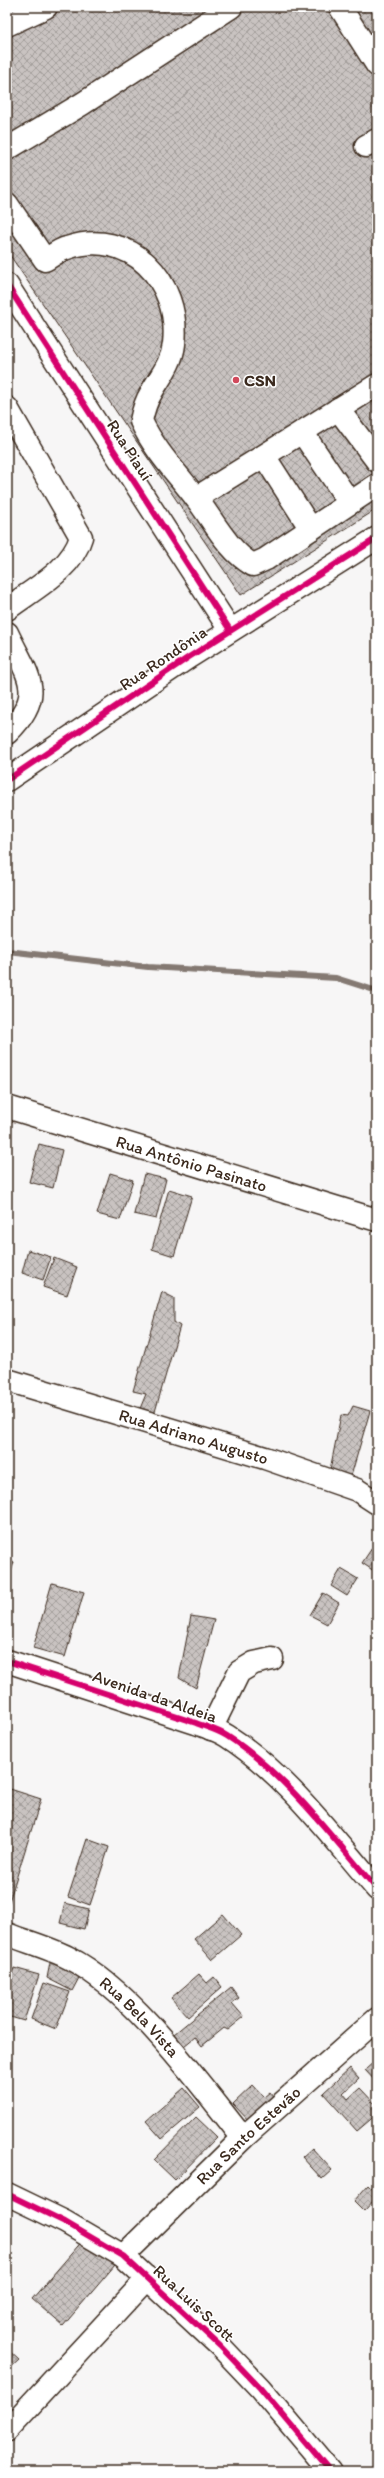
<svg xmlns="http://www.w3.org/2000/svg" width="384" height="2478" viewBox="0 0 384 2478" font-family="Itim,sans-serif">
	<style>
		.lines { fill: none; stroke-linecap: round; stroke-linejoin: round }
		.stream { stroke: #847972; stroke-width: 6 }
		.building { fill: url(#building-cross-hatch); stroke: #3b2a1e }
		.minor-casing { stroke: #3b2a1e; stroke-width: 25 }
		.minor { stroke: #fff; stroke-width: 22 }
		.cycleway-casing { stroke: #fff; stroke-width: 8 }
		.cycleway { stroke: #d6006c; stroke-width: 6 }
		.poi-dot { fill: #d1495b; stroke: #fff; stroke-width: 1.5 }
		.labels { text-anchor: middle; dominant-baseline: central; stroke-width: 3; stroke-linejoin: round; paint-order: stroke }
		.poi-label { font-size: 17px; font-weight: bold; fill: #3b2a1e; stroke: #fff; text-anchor: start }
		.street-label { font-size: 17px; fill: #3b2a1e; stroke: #fff }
	</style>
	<defs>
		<pattern id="building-cross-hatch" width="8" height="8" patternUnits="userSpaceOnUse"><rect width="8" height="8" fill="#c9c3c1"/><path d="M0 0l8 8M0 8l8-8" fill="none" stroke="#a49f9c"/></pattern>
	</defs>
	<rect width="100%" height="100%" fill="#f7f6f6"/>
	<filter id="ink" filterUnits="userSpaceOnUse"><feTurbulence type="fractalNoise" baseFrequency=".025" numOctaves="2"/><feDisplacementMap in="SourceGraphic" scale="8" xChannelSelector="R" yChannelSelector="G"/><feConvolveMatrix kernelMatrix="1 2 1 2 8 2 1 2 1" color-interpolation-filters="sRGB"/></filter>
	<g filter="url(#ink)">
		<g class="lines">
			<path class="stream" d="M 7,951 L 148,967 L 336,978 L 377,991"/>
		</g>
		<path class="building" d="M 7,7 L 373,7 L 377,13 L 377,509 L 241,595 L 7,251 Z
			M 39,1144 L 62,1150 L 53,1188 L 29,1182 Z
			M 110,1173 L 133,1180 L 120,1220 L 97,1214 Z
			M 144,1174 L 166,1179 L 156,1219 L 134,1214 Z
			M 169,1189 L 192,1196 L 174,1256 L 152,1249 Z
			M 28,1250 L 51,1257 L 43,1280 L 22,1273 Z
			M 54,1258 L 77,1267 L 67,1295 L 43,1287 Z
			M 162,1292 L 174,1298 L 174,1322 L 180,1326 L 154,1415 L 139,1411 L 146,1394 L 133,1391 Z
			M 353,1406 L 370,1411 L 351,1476 L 330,1470 L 341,1415 L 348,1416 Z
			M 374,1545 L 377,1547 L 377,1573 L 362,1563 Z
			M 7,1560 L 14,1562 L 7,1585 Z
			M 341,1569 L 358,1579 L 347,1596 L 331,1586 Z
			M 52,1583 L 84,1592 L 65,1657 L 33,1648 Z
			M 323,1593 L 339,1603 L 327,1624 L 310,1615 Z
			M 191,1616 L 214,1620 L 196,1688 L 179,1678 Z
			M 7,1788 L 41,1799 L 7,1908 Z
			M 87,1839 L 109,1847 L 90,1905 L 68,1897 Z
			M 65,1903 L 89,1909 L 84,1929 L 60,1923 Z
			M 223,1914 L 241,1935 L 212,1960 L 194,1939 Z
			M 51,1958 L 81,1974 L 72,1991 L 47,1978 Z
			M 14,1968 L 39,1975 L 24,2021 L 7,2016 L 7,1987 Z
			M 199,1974 L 207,1983 L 214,1977 L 222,1987 L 188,2017 L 171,1998 Z
			M 44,1983 L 70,1992 L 56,2029 L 31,2019 Z
			M 231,1987 L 239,1998 L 232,2003 L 244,2017 L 228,2030 L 224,2028 L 202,2046 L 195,2037 L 184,2046 L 174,2034 Z
			M 377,2059 L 377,2083 L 365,2070 Z
			M 350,2068 L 359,2078 L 343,2093 L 348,2099 L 360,2088 L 377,2106 L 377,2114 L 357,2131 L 323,2093 Z
			M 253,2085 L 264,2097 L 270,2092 L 276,2100 L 251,2123 L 233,2104 Z
			M 184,2088 L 200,2107 L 162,2139 L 146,2121 Z
			M 196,2117 L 217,2137 L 175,2180 L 154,2160 Z
			M 312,2148 L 332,2170 L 322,2179 L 302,2157 Z
			M 368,2185 L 377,2194 L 377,2197 L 364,2211 L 354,2201 Z
			M 84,2239 L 115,2265 L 63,2326 L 32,2299 Z
			M 7,2349 L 19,2360 L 7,2371 Z"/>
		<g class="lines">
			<g class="minor-casing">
				<g id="minor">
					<path d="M 340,7 L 377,65"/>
					<path d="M 7,25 L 46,7"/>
					<path d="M 366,146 L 377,140"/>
					<path d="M 7,149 L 82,104 L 231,7"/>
					<path d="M 7,204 L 45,260 C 52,256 59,250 67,248 C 130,227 181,281 174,344 C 172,363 160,377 151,393 C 146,401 143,411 141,421 C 155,451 176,472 196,498 C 213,520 228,551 253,565 L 266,559 L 377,485"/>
					<path d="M 7,285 L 230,630"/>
					<path d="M 7,408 L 81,537 C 72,570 33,589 7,609"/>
					<path d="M 338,409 L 377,461"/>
					<path d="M 302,432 L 350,503"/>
					<path d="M 264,456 L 311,529"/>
					<path d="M 196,498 L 377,385"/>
					<path d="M 7,633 C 27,676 48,693 7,733"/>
					<path d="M 7,780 L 189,657 L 377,538"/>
					<path id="s1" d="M 7,1107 L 377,1220"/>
					<path id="s2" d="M 7,1380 L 265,1458 L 357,1490 L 377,1503"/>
					<path d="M 7,1661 L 196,1723 C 206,1727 218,1730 227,1736 C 285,1773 332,1837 377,1889"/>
					<path d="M 211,1729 L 239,1672 L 254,1663 L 272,1659"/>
					<path id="s3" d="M 7,1934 C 27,1942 50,1948 69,1958 C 133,1991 198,2082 243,2138"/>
					<path d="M 7,2194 L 65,2222 L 123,2256 L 220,2346 L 260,2388 L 330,2471"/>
					<path id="s4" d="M 123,2256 L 243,2138 L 377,2019"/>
					<path d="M 7,2430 L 148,2278"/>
				</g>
			</g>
			<use href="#minor" class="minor"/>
			<g class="cycleway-casing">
				<path id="cycleway" d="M 7,285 L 230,630
					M 7,780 L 189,657 L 377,538
					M 7,1661 L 196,1723 C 206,1727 218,1730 227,1736 C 285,1773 332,1837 377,1889
					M 7,2194 L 65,2222 L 123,2256 L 220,2346 L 260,2388 L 330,2471"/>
			</g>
			<use href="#cycleway" class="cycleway"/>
		</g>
	</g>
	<circle class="poi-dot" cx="236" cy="380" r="4"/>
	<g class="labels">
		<g class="poi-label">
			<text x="244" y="380">CSN</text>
		</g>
		<g class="street-label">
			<text transform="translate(130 450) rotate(57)">Rua Piauí</text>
			<text transform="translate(163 658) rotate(-34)">Rua Rondônia</text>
			<text stroke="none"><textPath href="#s1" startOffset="193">Rua Antônio Pasinato</textPath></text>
			<text stroke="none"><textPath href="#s2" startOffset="195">Rua Adriano Augusto</textPath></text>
			<text transform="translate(155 1696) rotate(19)">Avenida da Aldeia</text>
			<text stroke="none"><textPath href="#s3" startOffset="159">Rua Bela Vista</textPath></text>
			<text stroke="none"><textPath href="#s4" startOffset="174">Rua Santo Estevão</textPath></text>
			<text transform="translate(194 2303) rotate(43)">Rua Luis Scott</text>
		</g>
	</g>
	<rect width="384" height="2478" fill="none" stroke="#fff" stroke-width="24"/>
	<rect x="12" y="12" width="360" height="2454" fill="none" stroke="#3b2a1e" stroke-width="1.5" filter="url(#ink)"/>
</svg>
